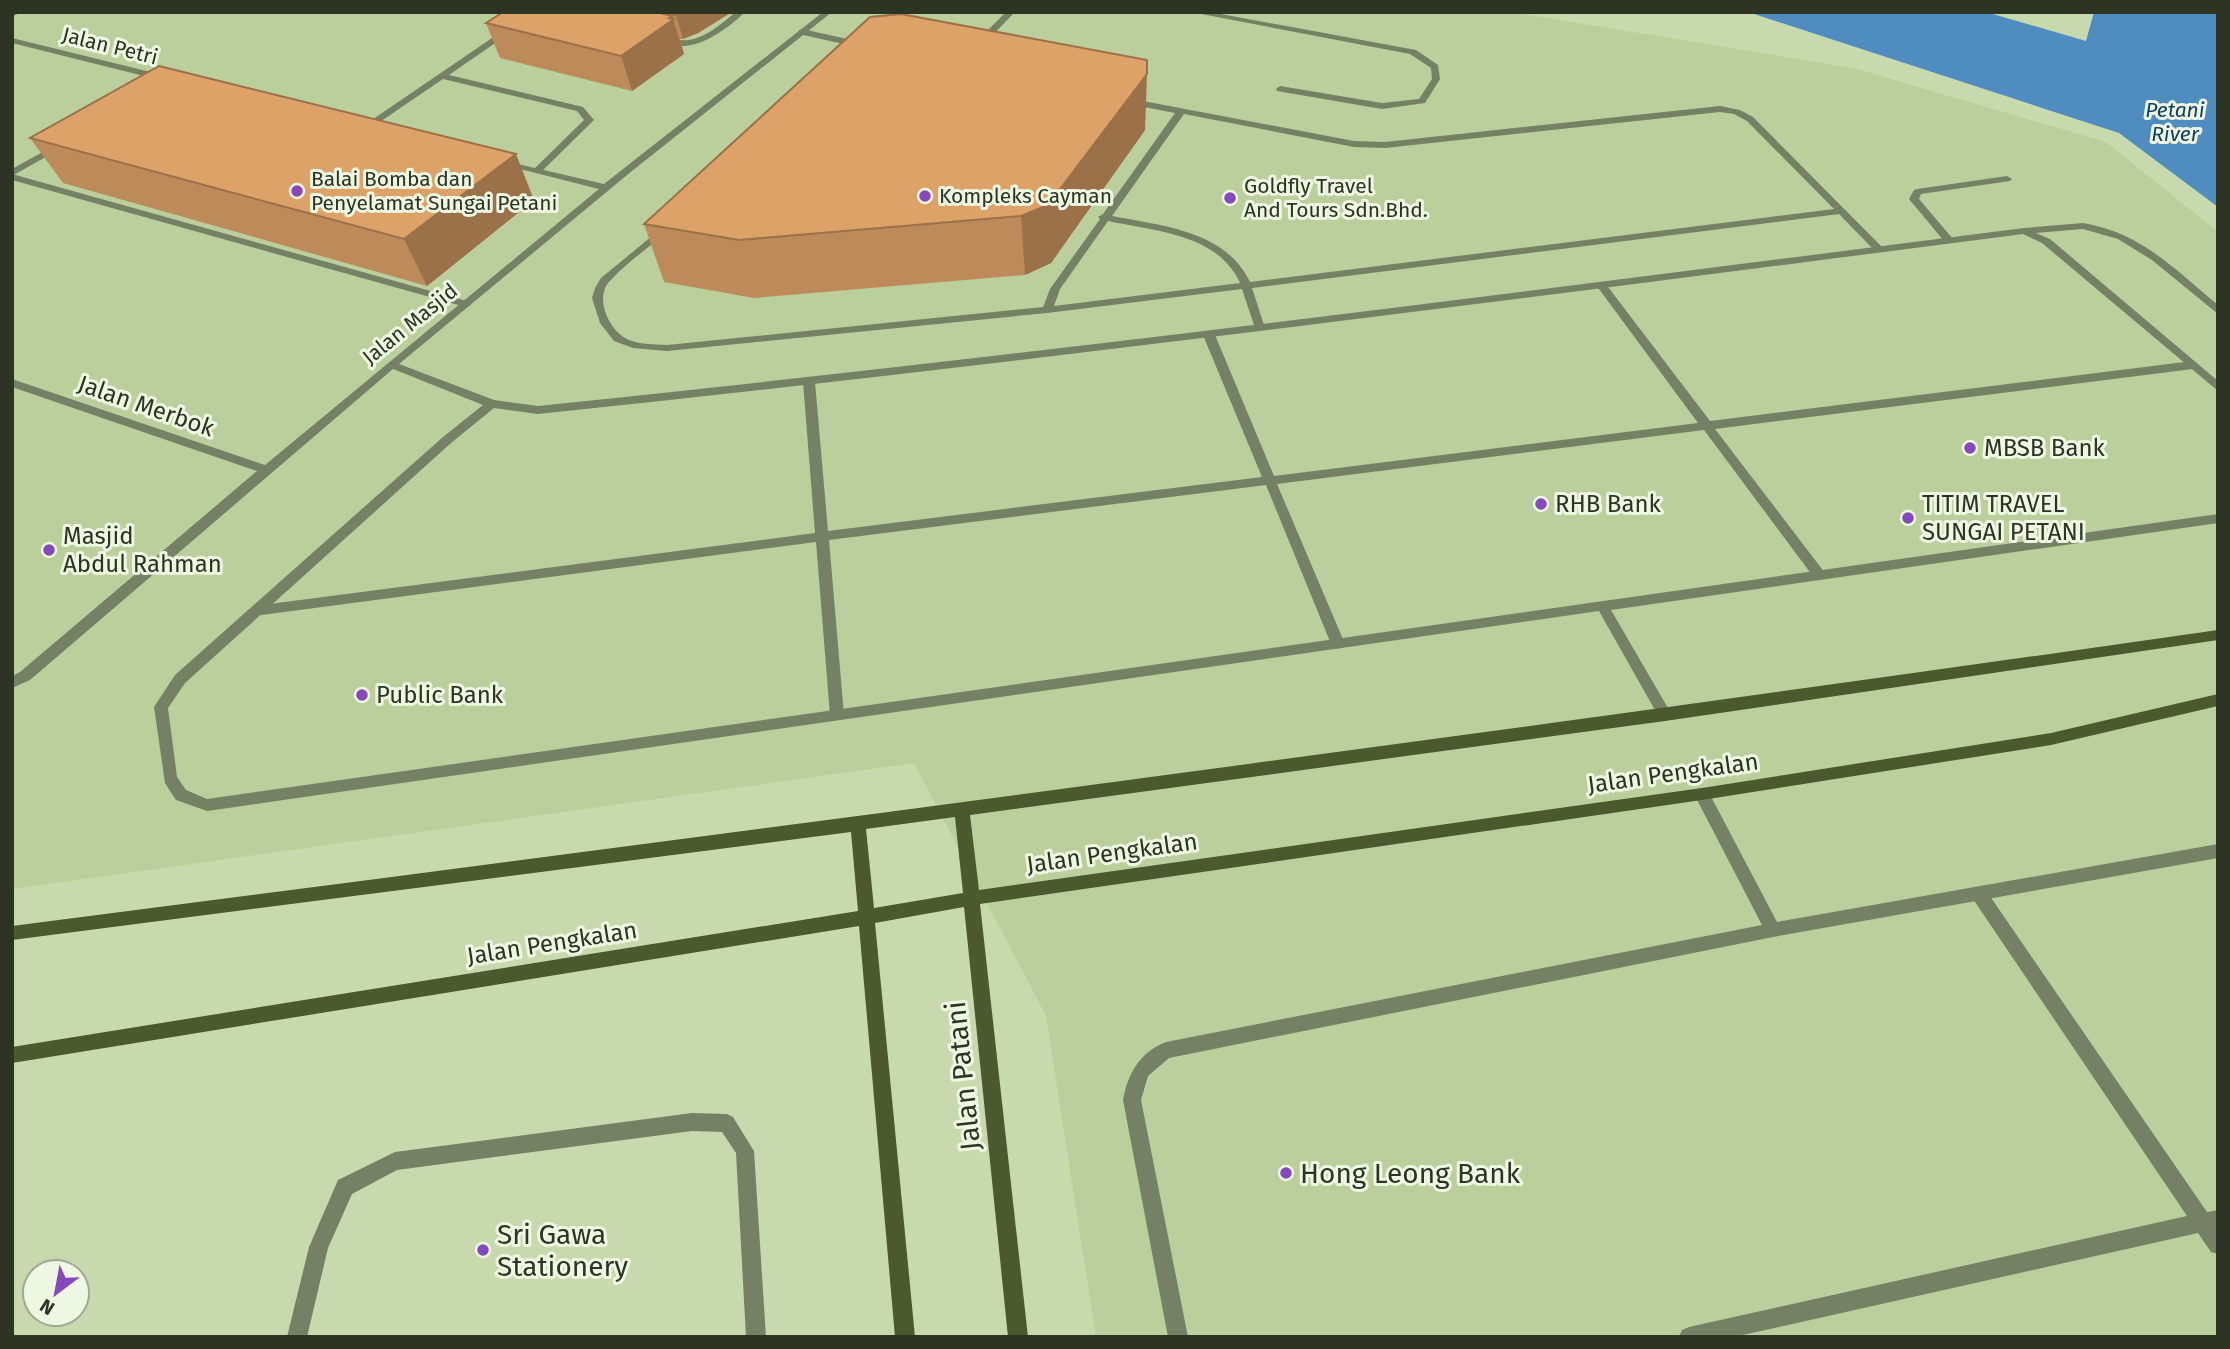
<svg xmlns="http://www.w3.org/2000/svg" width="2230" height="1349" viewBox="0 0 2230 1349" font-family="'Fira Sans',sans-serif">
	<style>
		.built { fill: #bacf9b }
		.water { fill: #4f8cc0 }
		.lines { fill: none; stroke-linecap: round; stroke-linejoin: round }
		.lane { fill: #758164; fill-rule: evenodd }
		.street { fill: #758164; fill-rule: evenodd }
		.secondary { fill: #4a5a2e; fill-rule: evenodd }
		.wall { fill: #bd8b59 }
		.shaded-wall { fill: #9a7149 }
		.building { fill: #dca268; stroke: #9a7149; stroke-width: 2 }
		.poi-dot { fill: #8748be; stroke: #eef7e1; stroke-width: 2.5 }
		.labels { text-anchor: middle; dominant-baseline: central; stroke-width: 6; stroke-linejoin: round; paint-order: stroke }
		.far-street-label { font-size: 21px; fill: #2d3423; stroke: #eef7e1 }
		.far-water-label { font-size: 21px; font-style: italic; fill: #124164; stroke: #eef7e1 }
		.far-poi-label { font-size: 21px; fill: #2d3423; stroke: #eef7e1; text-anchor: start }
		.street-label { font-size: 24px; fill: #2d3423; stroke: #eef7e1 }
		.poi-label { font-size: 24px; fill: #2d3423; stroke: #eef7e1; text-anchor: start }
		.near-street-label { font-size: 28px; fill: #2d3423; stroke: #eef7e1 }
		.near-poi-label { font-size: 28px; fill: #2d3423; stroke: #eef7e1; text-anchor: start }
	</style>
	<rect width="100%" height="100%" fill="#c8daad"/>
	<path class="built" d="M 12,12 L 1512,12 L 1857,69 L 2106,142 L 2218,232 L 2218,1337 L 1096,1337 L 1046,1016 L 914,763 L 12,889 Z"/>
	<path class="water" d="M 1748,12 L 1986,12 L 2086,41 L 2094,12 L 2218,12 L 2218,207 L 2119,133 Z"/>
	<g class="lines">
		<path class="lane" d="M 12,12 L 21,12 L 12,17 Z
			M 530,12 L 540,12 L 449,75 L 583,107 L 594,120 L 540,173 L 532,171 L 584,120 L 577,111 L 443,79 L 368,130 L 360,128 Z
			M 736,12 L 745,12 C 724,32 690,57 661,41 C 668,37 678,41 688,40 C 706,38 722,23 736,12 Z
			M 1006,12 L 1015,12 L 984,44 L 978,44 L 978,40 Z
			M 1191,12 L 1210,12 L 1416,50 L 1438,65 L 1440,79 L 1425,103 L 1382,109 L 1277,91 L 1276,89 L 1280,86 L 1382,103 L 1419,99 L 1432,79 L 1431,68 L 1410,54 Z
			M 802,29 L 861,42 L 865,45 L 861,48 L 799,34 L 799,30 Z
			M 1127,98 L 1354,141 L 1385,142 L 1720,106 L 1740,110 L 1753,117 L 1884,249 L 1883,251 L 1875,251 L 1839,214 L 1252,288 L 1265,328 L 1260,331 L 1255,328 L 1242,289 L 1047,313 L 667,351 L 633,348 L 614,341 L 600,323 L 592,298 L 595,288 L 601,278 L 663,227 L 667,228 L 667,232 C 648,248 626,263 609,282 C 594,299 610,332 629,340 C 641,345 655,344 667,345 L 1043,307 L 1050,289 L 1100,219 L 1098,217 L 1103,214 L 1175,113 L 1124,103 L 1123,101 ZM 1720,112 L 1734,114 L 1747,121 L 1834,209 L 1250,282 C 1225,230 1162,226 1112,216 L 1184,114 L 1354,147 L 1385,148 ZM 1108,221 C 1155,231 1218,234 1240,283 L 1054,306 L 1060,289 Z
			M 12,174 L 470,302 L 471,304 L 470,306 L 462,306 L 12,180 Z
			M 2007,176 L 2012,179 L 2010,181 L 1921,194 L 1919,199 L 1953,239 L 1948,242 L 1944,241 L 1909,199 L 1914,190 L 1917,189 Z
			M 2083,223 C 2142,233 2174,269 2218,305 L 2218,314 L 2152,260 L 2118,239 L 2083,229 L 2024,234 L 2019,231 L 2024,228 Z
			M 1601,282 L 1605,283 L 1710,421 L 2193,361 L 2199,365 L 2193,369 L 1715,429 L 1825,573 L 1827,576 L 1825,579 L 1815,579 L 1704,430 L 1277,484 L 1345,644 L 1338,649 L 1331,644 L 1266,485 L 829,540 L 844,715 L 842,719 L 832,719 L 830,715 L 816,542 L 254,616 L 247,611 L 254,606 L 815,533 L 803,382 L 809,378 L 815,382 L 828,531 L 1262,477 L 1203,335 L 1209,332 L 1215,335 L 1274,476 L 1698,423 L 1596,285 Z
			M 1979,887 L 1985,889 L 2207,1212 L 2218,1210 L 2218,1254 L 2211,1252 L 2198,1233 L 1734,1337 L 1679,1337 L 1682,1330 L 1689,1327 L 2187,1216 L 1973,899 L 1971,894 L 1973,889 Z
			M 692,1113 L 727,1114 L 733,1117 L 754,1151 L 766,1337 L 746,1337 L 736,1153 L 722,1132 L 692,1131 L 397,1170 L 352,1194 L 328,1248 L 307,1337 L 287,1337 L 309,1247 L 338,1180 L 395,1152 Z"/>
		<path class="street" d="M 823,12 L 832,12 L 627,175 L 399,364 L 494,400 L 538,406 C 1034,355 1529,291 2024,228 L 2050,239 L 2218,381 L 2218,391 L 2042,243 L 2023,234 C 1528,298 1034,362 538,414 L 494,408 L 451,443 L 185,683 L 168,708 L 177,777 L 186,790 L 207,799 L 2218,514 L 2218,523 L 1611,610 L 1672,715 L 1670,719 L 1660,719 L 1599,611 L 207,811 L 176,800 L 165,783 L 154,707 L 175,675 L 443,437 L 483,405 L 393,369 L 30,680 L 12,688 L 12,676 L 20,672 L 257,471 L 12,387 L 12,379 L 265,465 L 599,189 L 500,164 L 500,160 L 604,184 Z
			M 12,38 L 167,76 L 168,78 L 164,81 L 12,43 Z
			M 57,144 L 65,146 L 12,176 L 12,169 Z
			M 1702,788 L 1707,789 L 1777,922 L 2218,844 L 2218,858 L 1773,937 L 1169,1058 L 1148,1076 L 1141,1100 L 1188,1337 L 1168,1337 L 1123,1100 C 1128,1073 1140,1052 1166,1042 L 1762,925 L 1694,794 L 1697,789 Z"/>
		<path class="secondary" d="M 2218,630 L 2218,640 L 1665,721 L 970,815 L 979,890 L 1702,788 L 2051,733 L 2218,694 L 2218,706 L 2051,745 L 1702,800 L 980,904 L 1028,1337 L 1008,1337 L 964,907 L 875,923 L 915,1337 L 895,1337 L 859,926 L 12,1063 L 12,1047 L 858,911 L 851,832 L 12,940 L 12,926 C 748,831 1483,735 2218,630 ZM 955,817 L 963,893 L 874,908 L 866,829 Z"/>
	</g>
	<path class="wall" d="M 503,12 L 732,12 L 698,33 L 683,39 L 680,39 L 684,54 L 632,91 L 500,58 L 486,23 Z
		M 1145,130 L 1051,263 L 1025,275 L 754,298 L 664,282 L 644,224 Z
		M 30,138 L 534,200 L 427,286 L 63,183 Z"/>
	<path class="shaded-wall" d="M 683,12 L 732,12 L 698,33 L 683,39 L 676,15 Z
		M 672,16 L 684,54 L 632,91 L 621,56 Z
		M 1147,74 L 1145,130 L 1051,263 L 1025,275 L 1021,216 Z
		M 516,154 L 534,200 L 427,286 L 404,239 Z"/>
	<path class="building" d="M 503,12 L 656,12 L 672,16 L 669,18 L 674,19 L 621,56 L 486,23 Z
		M 664,12 L 683,12 L 676,15 Z
		M 901,14 L 1147,60 L 1147,74 L 1048,205 L 1021,216 L 739,240 L 644,224 L 870,17 Z
		M 159,66 L 516,154 L 404,239 L 30,138 Z"/>
	<g class="poi-dot">
		<circle cx="297" cy="191" r="7"/>
		<circle cx="925" cy="196" r="7"/>
		<circle cx="1230" cy="198" r="7"/>
		<circle cx="1970" cy="448" r="7"/>
		<circle cx="1541" cy="504" r="7"/>
		<circle cx="1908" cy="518" r="7"/>
		<circle cx="49" cy="550" r="7"/>
		<circle cx="362" cy="695" r="7"/>
		<circle cx="1286" cy="1173" r="7"/>
		<circle cx="483" cy="1250" r="7"/>
	</g>
	<g class="labels">
		<g class="far-street-label">
			<text transform="translate(110 46) rotate(14)">Jalan Petri</text>
			<text transform="translate(410 324) rotate(-39)">Jalan Masjid</text>
		</g>
		<g class="far-water-label">
			<text x="2175" y="110">Petani<tspan x="2175" dy="24">River</tspan></text>
		</g>
		<g class="far-poi-label">
			<text x="311" y="179">Balai Bomba dan<tspan x="311" dy="24">Penyelamat Sungai Petani</tspan></text>
			<text x="1244" y="186">Goldfly Travel<tspan x="1244" dy="24">And Tours Sdn.Bhd.</tspan></text>
			<text x="939" y="196">Kompleks Cayman</text>
		</g>
		<g class="street-label">
			<text transform="translate(146 406) rotate(19)">Jalan Merbok</text>
			<text transform="translate(1673 773) rotate(-8)">Jalan Pengkalan</text>
			<text transform="translate(1112 853) rotate(-8)">Jalan Pengkalan</text>
			<text transform="translate(552 943) rotate(-9)">Jalan Pengkalan</text>
		</g>
		<g class="poi-label">
			<text x="1984" y="448">MBSB Bank</text>
			<text x="1555" y="504">RHB Bank</text>
			<text x="1922" y="504">TITIM TRAVEL<tspan x="1922" dy="28">SUNGAI PETANI</tspan></text>
			<text x="63" y="536">Masjid<tspan x="63" dy="28">Abdul Rahman</tspan></text>
			<text x="376" y="695">Public Bank</text>
		</g>
		<g class="near-street-label">
			<text transform="translate(963 1076) rotate(-96)">Jalan Patani</text>
		</g>
		<g class="near-poi-label">
			<text x="1300" y="1173">Hong Leong Bank</text>
			<text x="497" y="1234">Sri Gawa<tspan x="497" dy="32">Stationery</tspan></text>
		</g>
	</g>
	<rect width="2230" height="1349" fill="none" stroke="#2d3423" stroke-width="28"/>
	<g transform="translate(56 1293) rotate(212)"><circle r="33" fill="#eef7e1" stroke="#a1a995" stroke-width="2"/>
	<path d="M0-5L12 26L0 18L-12 26Z" fill="#8748be"/>
	<text y="-10" font-size="19" font-weight="bold" text-anchor="middle" fill="#2d3423">N</text>
	</g>
</svg>
